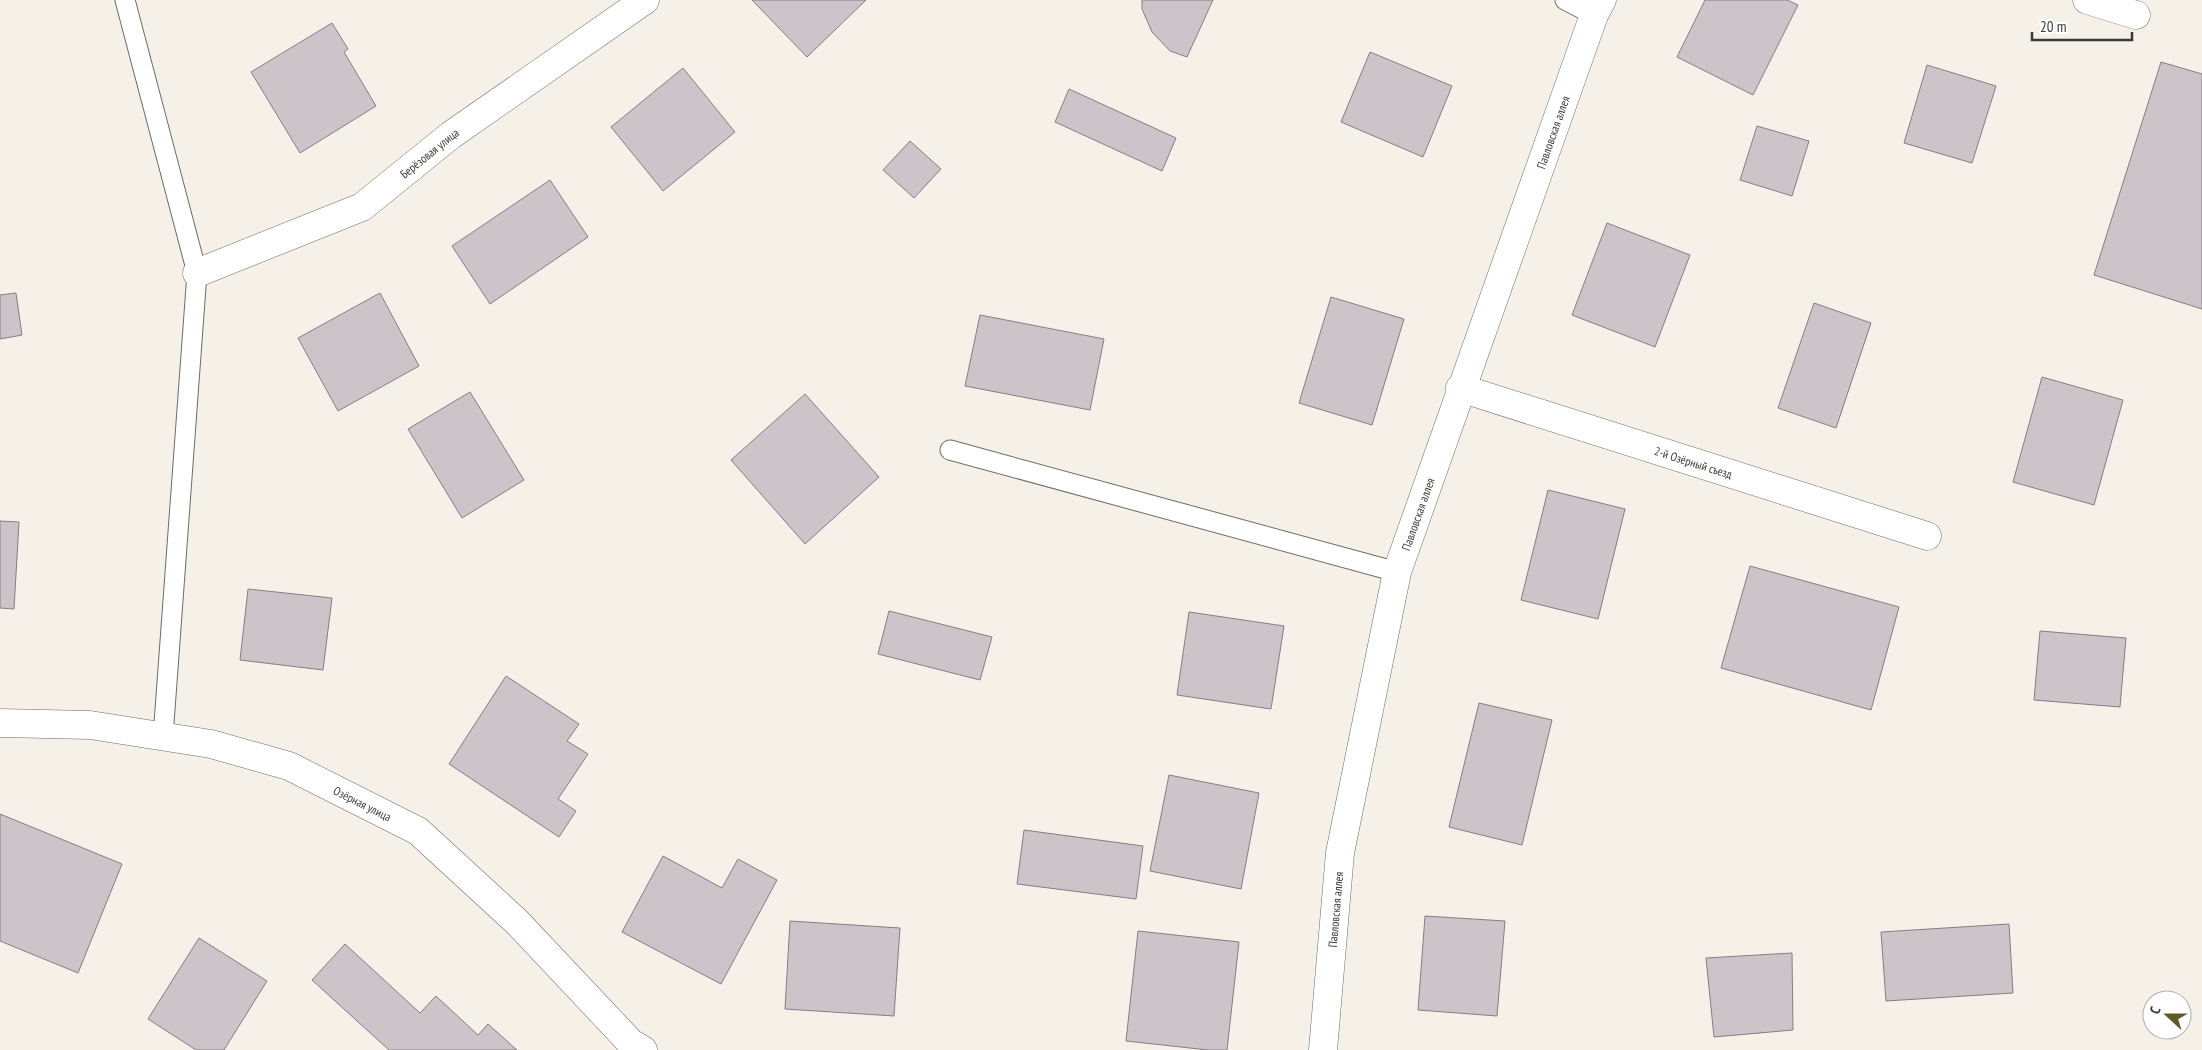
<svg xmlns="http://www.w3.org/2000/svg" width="2202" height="1050" viewBox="0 0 2202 1050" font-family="'PT Sans Narrow',sans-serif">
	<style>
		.building { fill: #cdc4c9; stroke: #867d82 }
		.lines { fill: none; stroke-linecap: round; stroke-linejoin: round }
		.service-casing { stroke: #6f6c64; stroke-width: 21 }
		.minor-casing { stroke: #6f6c64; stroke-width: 29 }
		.service { stroke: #fff; stroke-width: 19 }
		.minor { stroke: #fff; stroke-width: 28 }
		.labels { text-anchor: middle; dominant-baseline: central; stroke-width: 4.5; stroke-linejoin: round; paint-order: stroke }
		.street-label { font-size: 12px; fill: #3a3935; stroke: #fff }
	</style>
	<rect width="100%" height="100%" fill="#f5f1e8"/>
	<path class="building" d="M 752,0 L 866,0 L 807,57 Z
		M 1142,0 L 1213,0 L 1187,57 L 1170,51 L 1152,32 L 1142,9 Z
		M 1705,0 L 1787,0 L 1798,5 L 1753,95 L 1677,57 Z
		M 332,23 L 348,49 L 344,52 L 376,106 L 300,153 L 251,72 Z
		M 1370,52 L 1452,86 L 1423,157 L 1341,122 Z
		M 2161,62 L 2202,74 L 2202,309 L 2094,275 Z
		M 1927,65 L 1996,86 L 1972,163 L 1904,143 Z
		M 683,68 L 735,132 L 663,191 L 611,127 Z
		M 1069,89 L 1176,138 L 1162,171 L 1055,122 Z
		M 1757,126 L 1809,141 L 1792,196 L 1740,180 Z
		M 910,141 L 941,169 L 914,198 L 883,170 Z
		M 550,180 L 588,237 L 490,304 L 452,246 Z
		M 1607,223 L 1690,255 L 1655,347 L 1572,315 Z
		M 16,293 L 22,335 L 0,339 L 0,295 Z
		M 380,293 L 419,366 L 338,411 L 298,338 Z
		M 1331,297 L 1404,319 L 1372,425 L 1299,403 Z
		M 1814,303 L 1871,323 L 1836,428 L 1778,408 Z
		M 980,315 L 1104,339 L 1090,410 L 965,386 Z
		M 2042,377 L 2123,400 L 2094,505 L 2013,482 Z
		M 470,392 L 524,480 L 462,518 L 408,429 Z
		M 805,394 L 879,477 L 805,544 L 731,460 Z
		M 1548,490 L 1625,509 L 1598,619 L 1521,600 Z
		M 0,521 L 19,522 L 14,609 L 0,608 Z
		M 1750,566 L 1899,607 L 1871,710 L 1721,668 Z
		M 248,589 L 332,598 L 323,670 L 240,660 Z
		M 889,611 L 992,637 L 980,680 L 878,654 Z
		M 1189,612 L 1284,626 L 1271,709 L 1177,695 Z
		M 2040,631 L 2126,638 L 2120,707 L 2034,700 Z
		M 506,676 L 579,724 L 567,741 L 588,754 L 558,799 L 576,811 L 559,837 L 449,764 Z
		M 1479,703 L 1552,720 L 1522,845 L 1449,827 Z
		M 1169,775 L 1259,793 L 1241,889 L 1150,871 Z
		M 0,814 L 122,864 L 78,973 L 0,941 Z
		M 1024,830 L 1143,846 L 1136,899 L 1017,884 Z
		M 663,856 L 722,888 L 738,859 L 777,880 L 721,984 L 622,932 Z
		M 1425,916 L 1505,921 L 1497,1016 L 1418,1010 Z
		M 790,921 L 900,928 L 894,1016 L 785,1009 Z
		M 2009,924 L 2013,993 L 1886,1001 L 1881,932 Z
		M 1138,931 L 1239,942 L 1227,1050 L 1208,1050 L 1126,1041 Z
		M 199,938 L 267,981 L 224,1050 L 196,1050 L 148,1019 Z
		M 345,944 L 420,1013 L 436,996 L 478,1035 L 488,1024 L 517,1050 L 389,1050 L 312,980 Z
		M 1792,953 L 1793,1030 L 1714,1037 L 1706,958 Z"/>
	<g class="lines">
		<g class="service-casing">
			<path id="service" d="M 125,0 L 197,273 L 163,737
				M 1565,0 L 1594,15
				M 950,450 L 1397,572"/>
		</g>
		<g class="minor-casing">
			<g id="minor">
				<path d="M 2087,0 L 2136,15"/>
				<path id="s1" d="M 197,273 L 362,207 L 451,135 L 645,0"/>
				<path id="s2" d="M 1460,388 L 1927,536"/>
				<path id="s3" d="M 0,723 L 90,725 L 211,744 L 289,766 L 418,831 L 517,922 L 631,1043 L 643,1050"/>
				<path id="s4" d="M 1323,1050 L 1340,853 L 1397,572 L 1594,15 L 1602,0"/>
			</g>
		</g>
		<use href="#service" class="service"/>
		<use href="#minor" class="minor"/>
	</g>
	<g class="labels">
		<g class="street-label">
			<text stroke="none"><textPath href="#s4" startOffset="951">Павловская аллея</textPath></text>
			<text stroke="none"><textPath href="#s1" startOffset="264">Берёзовая улица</textPath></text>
			<text stroke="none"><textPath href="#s2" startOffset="245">2-й Озёрный съезд</textPath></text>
			<text stroke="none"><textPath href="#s4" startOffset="546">Павловская аллея</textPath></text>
			<text stroke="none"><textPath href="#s3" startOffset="376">Озёрная улица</textPath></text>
			<text stroke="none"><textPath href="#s4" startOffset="141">Павловская аллея</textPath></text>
		</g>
	</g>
	<g transform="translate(2167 1015) rotate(291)"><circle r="24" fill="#ffffff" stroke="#b0b0ae"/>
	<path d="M0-4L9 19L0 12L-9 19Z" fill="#5e5b27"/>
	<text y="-8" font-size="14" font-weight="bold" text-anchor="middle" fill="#3a3935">С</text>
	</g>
	<path d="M2032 32v8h100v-8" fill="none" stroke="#3a3935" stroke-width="2.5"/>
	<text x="2040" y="32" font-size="15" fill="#3a3935" stroke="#ffffff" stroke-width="4" paint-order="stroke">20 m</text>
</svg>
